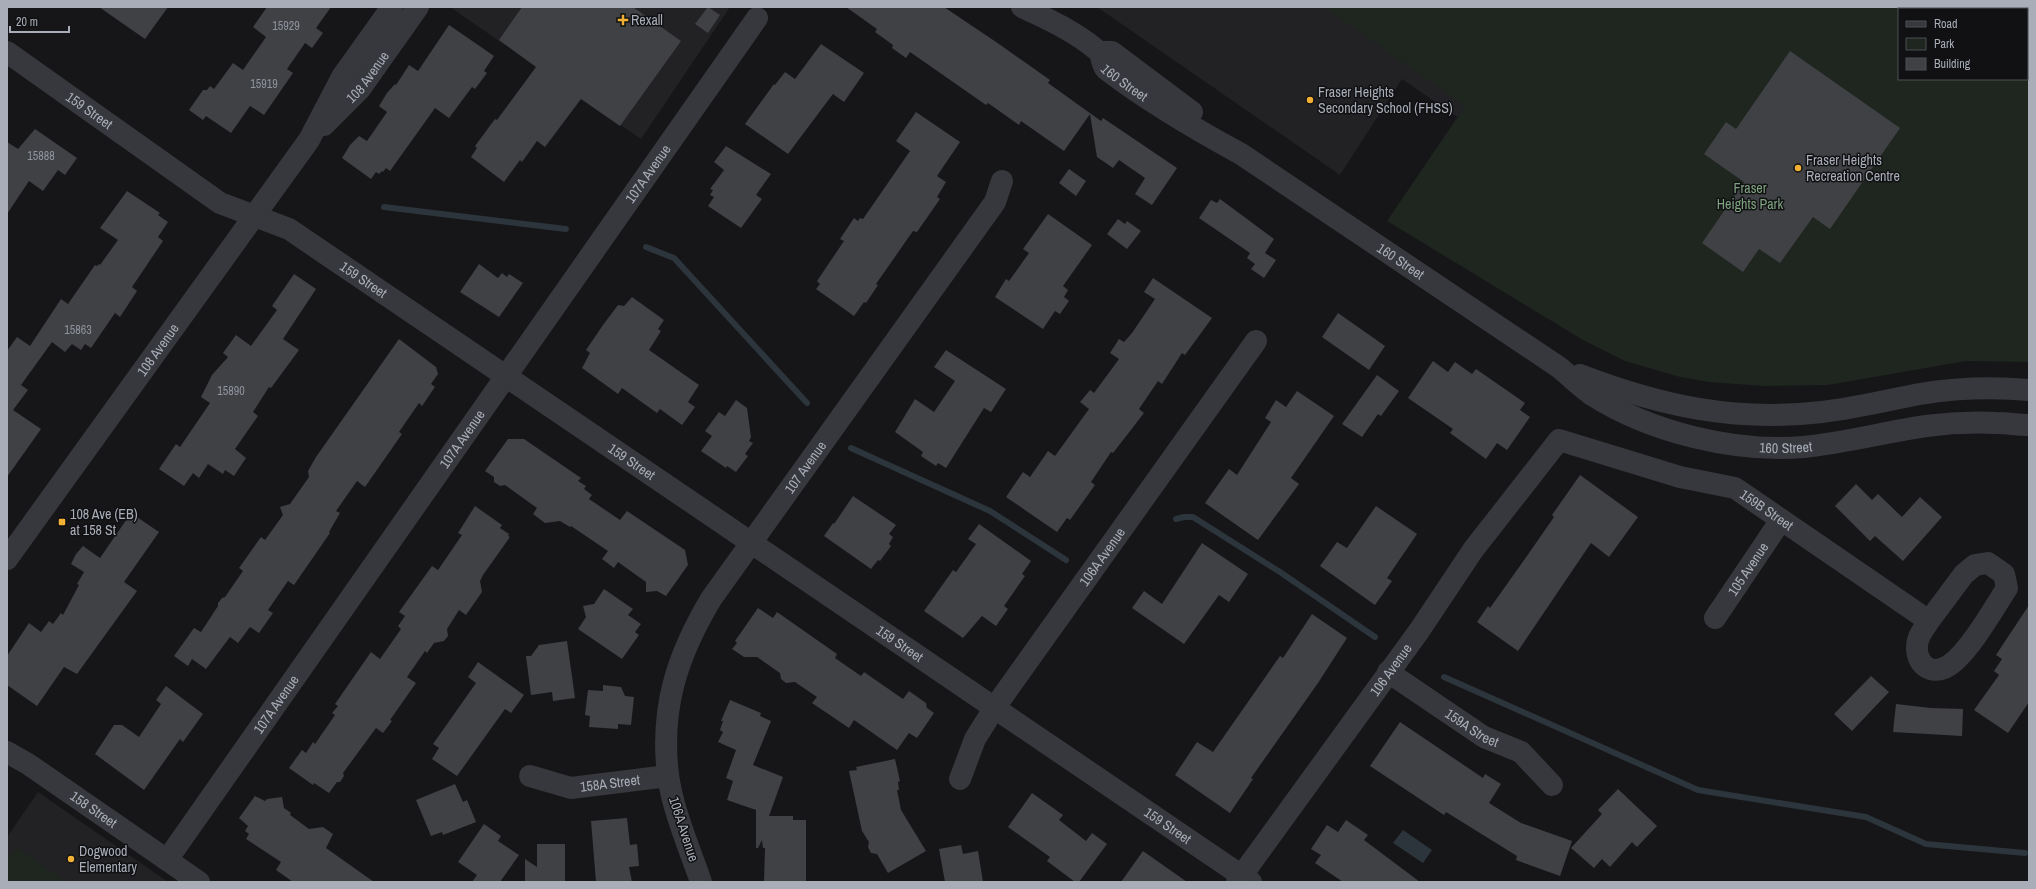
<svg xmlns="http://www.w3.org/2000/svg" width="2036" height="889" viewBox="0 0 2036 889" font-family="'Archivo Narrow',sans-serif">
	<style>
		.built { fill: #222225 }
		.green { fill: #1e261f; fill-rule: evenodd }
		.water { fill: #2c353c }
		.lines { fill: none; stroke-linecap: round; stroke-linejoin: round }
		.stream { stroke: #2c353c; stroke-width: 6 }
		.building { fill: #404145 }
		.minor { stroke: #37383d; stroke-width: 22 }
		.tertiary { stroke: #37383d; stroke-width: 22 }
		.poi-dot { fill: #f2b134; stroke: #111113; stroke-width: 1.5 }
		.labels { text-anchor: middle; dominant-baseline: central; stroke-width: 3; stroke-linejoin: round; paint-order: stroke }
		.number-label { font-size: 12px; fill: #8e929b }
		.poi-label { font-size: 14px; fill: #a8adb8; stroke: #111113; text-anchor: start }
		.street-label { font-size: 14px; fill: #a8adb8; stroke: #111113 }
		.park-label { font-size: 14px; fill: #7fa381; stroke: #111113 }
	</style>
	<rect width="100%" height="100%" fill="#161618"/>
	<path class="built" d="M 450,7 L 730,7 L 641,139 Z
		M 1097,7 L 1581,7 L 1489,139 L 1402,79 L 1340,175 Z
		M 38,792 L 168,882 L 7,882 L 7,837 Z"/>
	<path class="green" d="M 1324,7 L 2029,7 L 2029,362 L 1966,361 L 1828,385 L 1764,386 L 1709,382 L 1680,377 L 1625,361 L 1583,340 L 1387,221 L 1465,106 ZM 1899,9 L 2027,9 L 2027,79 L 1899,79 Z
		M 17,847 L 66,882 L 7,882 L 7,861 Z"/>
	<path class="water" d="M 1403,830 L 1432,850 L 1423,863 L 1393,843 Z"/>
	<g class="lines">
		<path class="stream" d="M 384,207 L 566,229
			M 646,247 L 674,258 L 807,403
			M 851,448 L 990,511 L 1066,560
			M 1176,519 L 1184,517 L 1193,517 L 1280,572 L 1375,637
			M 1444,677 L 1698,790 L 1866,817 L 1926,844 L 2025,853"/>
	</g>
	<path class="building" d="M 99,7 L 168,7 L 145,39 Z
		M 267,7 L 331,7 L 316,28 L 323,33 L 312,48 L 305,43 L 287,69 L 293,73 L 264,115 L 250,106 L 231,133 L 206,116 L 203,120 L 189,110 L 203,90 L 207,90 L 210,86 L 214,89 L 233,63 L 243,70 L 266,37 L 253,27 Z
		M 522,7 L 633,7 L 681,41 L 620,126 L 581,99 L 545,147 L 537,141 L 522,162 L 520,160 L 504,182 L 471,157 L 477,148 L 475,146 L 495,119 L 497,120 L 536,67 L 499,40 Z
		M 708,7 L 720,15 L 708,33 L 695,24 Z
		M 846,7 L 944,7 L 999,44 L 1050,80 L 1048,83 L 1101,121 L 1103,118 L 1177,168 L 1152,205 L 1135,194 L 1145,178 L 1119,160 L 1113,168 L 1097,157 L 1090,114 L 1064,151 L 1021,121 L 1019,125 L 988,103 L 986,105 L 910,52 L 906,58 L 892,48 L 893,45 L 875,32 L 877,29 Z
		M 449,25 L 494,56 L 484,71 L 487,73 L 475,89 L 472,87 L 449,118 L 435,108 L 390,171 L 386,168 L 383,172 L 382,171 L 379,174 L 376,172 L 371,179 L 342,158 L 350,145 L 359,136 L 367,141 L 387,112 L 379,106 L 387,93 L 395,84 L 396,85 L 409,65 L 418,71 Z
		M 821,44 L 864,73 L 844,102 L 833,94 L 788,154 L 745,124 L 774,84 L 775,85 L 785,72 L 795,79 Z
		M 1790,51 L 1900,128 L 1830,229 L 1813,217 L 1780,263 L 1759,249 L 1743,272 L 1702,243 L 1744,182 L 1704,154 L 1726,122 L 1736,129 Z
		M 916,112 L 960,142 L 937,176 L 946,182 L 937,197 L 940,199 L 917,232 L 913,231 L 876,284 L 878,285 L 866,303 L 864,302 L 854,316 L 816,289 L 820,284 L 817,281 L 844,241 L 840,239 L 854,218 L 858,221 L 860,218 L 863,219 L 910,151 L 896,141 Z
		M 35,129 L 77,158 L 65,175 L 58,170 L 43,191 L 29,181 L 7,214 L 7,142 L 18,149 Z
		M 726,146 L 771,174 L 756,195 L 762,199 L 741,228 L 708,206 L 714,197 L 710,195 L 713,190 L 710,189 L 724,170 L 714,162 Z
		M 1069,169 L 1086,181 L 1076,196 L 1059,183 Z
		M 127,191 L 160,213 L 158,215 L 168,222 L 158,237 L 163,241 L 132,287 L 137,291 L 120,317 L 115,313 L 91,348 L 85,344 L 81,350 L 72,344 L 65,352 L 52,342 L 21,385 L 28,390 L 13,410 L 41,429 L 7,477 L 7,351 L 17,337 L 30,346 L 61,299 L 68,304 L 95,265 L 97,266 L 99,264 L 100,265 L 118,240 L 100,228 Z
		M 1220,199 L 1274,239 L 1265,253 L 1276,260 L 1264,278 L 1251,269 L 1255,264 L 1247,258 L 1250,253 L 1199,218 L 1211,200 L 1217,203 Z
		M 1048,214 L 1092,245 L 1063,286 L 1068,290 L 1064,297 L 1069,301 L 1060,314 L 1055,311 L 1043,329 L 995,297 L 1006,279 L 1009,281 L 1029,253 L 1023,249 Z
		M 1118,219 L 1125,224 L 1127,221 L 1141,231 L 1127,249 L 1107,234 Z
		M 479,264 L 498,278 L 502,273 L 507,277 L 509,274 L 523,283 L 499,317 L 460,292 Z
		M 294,274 L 316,289 L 283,339 L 299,350 L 271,388 L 269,387 L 253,412 L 258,416 L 235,449 L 246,458 L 234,476 L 225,470 L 223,474 L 208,464 L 199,478 L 193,473 L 184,486 L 159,469 L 176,444 L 180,447 L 210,403 L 201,397 L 212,375 L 228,357 L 223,353 L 236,335 L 251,346 L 277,310 L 272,306 Z
		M 1153,278 L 1212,318 L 1185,355 L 1182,353 L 1162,384 L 1158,381 L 1139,409 L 1144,413 L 1113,453 L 1111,452 L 1091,482 L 1095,485 L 1070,520 L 1067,518 L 1057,532 L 1006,497 L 1023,472 L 1030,477 L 1048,451 L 1055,456 L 1089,409 L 1080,402 L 1090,390 L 1094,393 L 1119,359 L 1110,353 L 1119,339 L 1124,342 L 1132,333 L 1155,299 L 1144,292 Z
		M 632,297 L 664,320 L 658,329 L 661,331 L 649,350 L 699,385 L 688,402 L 695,407 L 682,425 L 660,409 L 657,413 L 622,388 L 618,394 L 582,368 L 590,353 L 586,350 L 603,325 L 618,305 L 624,306 Z
		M 1338,313 L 1385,346 L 1369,370 L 1322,337 Z
		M 399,339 L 436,367 L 438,374 L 431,384 L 435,387 L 422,406 L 419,403 L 399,432 L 402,434 L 365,487 L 357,481 L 336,511 L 340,513 L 329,532 L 330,533 L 294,585 L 288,581 L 268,610 L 273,613 L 259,633 L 250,627 L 238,643 L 230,637 L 206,669 L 192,659 L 188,666 L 174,656 L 194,628 L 201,632 L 218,606 L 218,603 L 222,598 L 225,597 L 243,571 L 239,568 L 261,537 L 265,540 L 283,515 L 280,507 L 290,504 L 309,477 L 308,471 L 316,457 Z
		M 946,350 L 1006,389 L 991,412 L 984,408 L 946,468 L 938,463 L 936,466 L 921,456 L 923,452 L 895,432 L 915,399 L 934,412 L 955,381 L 934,367 Z
		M 1433,361 L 1448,372 L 1455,362 L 1472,374 L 1476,369 L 1525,403 L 1520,410 L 1530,417 L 1507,450 L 1497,443 L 1486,459 L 1450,433 L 1453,429 L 1408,398 Z
		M 1377,375 L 1399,391 L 1381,416 L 1378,414 L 1362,437 L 1342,424 Z
		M 1297,391 L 1334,416 L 1291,478 L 1299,484 L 1258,540 L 1205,503 L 1229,469 L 1237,475 L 1271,422 L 1265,418 L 1276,400 L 1286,407 Z
		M 736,400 L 747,408 L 751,437 L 749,441 L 753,443 L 745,454 L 748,456 L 736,472 L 727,466 L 726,468 L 701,451 L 712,436 L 705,431 L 719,412 L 725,416 Z
		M 508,439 L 524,439 L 581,478 L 578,481 L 586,486 L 584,489 L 592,495 L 589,499 L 620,520 L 627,511 L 685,550 L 688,565 L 666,596 L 657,591 L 646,592 L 646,582 L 618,562 L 614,568 L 602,559 L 608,551 L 571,526 L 570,527 L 560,521 L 545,523 L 533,514 L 537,508 L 505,485 L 500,486 L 494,482 L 494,477 L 485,471 Z
		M 1580,475 L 1638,517 L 1609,557 L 1591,543 L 1518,651 L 1477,622 L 1488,606 L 1490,608 L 1522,563 L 1554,517 L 1552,515 Z
		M 1856,484 L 1872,500 L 1878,494 L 1902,517 L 1920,497 L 1942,517 L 1903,561 L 1875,536 L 1870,541 L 1835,506 Z
		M 853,496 L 896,525 L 889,534 L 893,537 L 889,544 L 891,546 L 880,561 L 878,560 L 871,569 L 824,536 L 833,523 L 834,524 Z
		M 475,506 L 502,525 L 500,528 L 509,534 L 508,536 L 510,537 L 483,575 L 480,581 L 482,592 L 466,615 L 459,610 L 447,629 L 448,636 L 444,641 L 434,643 L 427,653 L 425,651 L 407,677 L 416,683 L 390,720 L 392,721 L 383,733 L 376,728 L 343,773 L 344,776 L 340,782 L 337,782 L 329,793 L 314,783 L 313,785 L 289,768 L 302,750 L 306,753 L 313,742 L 315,744 L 335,715 L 332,713 L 338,706 L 335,704 L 371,652 L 380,659 L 401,629 L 398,626 L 405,616 L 399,612 L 432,566 L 438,570 L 462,535 L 458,533 Z
		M 1376,506 L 1417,534 L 1387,578 L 1392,581 L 1375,605 L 1320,566 L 1337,542 L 1347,548 Z
		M 131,513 L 159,532 L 124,582 L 137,591 L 77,674 L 64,667 L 37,706 L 7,685 L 7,656 L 29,623 L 41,632 L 49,621 L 53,624 L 61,613 L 63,615 L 79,585 L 77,584 L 84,572 L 71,564 L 76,554 L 83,546 L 100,558 Z
		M 979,524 L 1031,561 L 1022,574 L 1025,576 L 1004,606 L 1008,609 L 996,626 L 982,616 L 963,638 L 924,611 L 953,570 L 956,572 L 976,544 L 968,539 Z
		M 1202,543 L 1248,574 L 1229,602 L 1219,595 L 1184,644 L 1132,608 L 1144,591 L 1162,604 Z
		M 604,589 L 633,609 L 628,615 L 641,624 L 635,632 L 639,635 L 622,659 L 578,629 L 586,617 L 583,606 L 594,604 Z
		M 2029,605 L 2029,702 L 2008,733 L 1974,710 L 1999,675 L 1994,671 L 2002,659 L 1996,655 Z
		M 758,608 L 773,618 L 777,612 L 837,654 L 835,658 L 861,676 L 864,672 L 903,699 L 909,691 L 926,703 L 927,708 L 934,713 L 917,738 L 909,733 L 897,750 L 854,720 L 849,728 L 812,703 L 817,697 L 795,682 L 786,683 L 781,679 L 780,673 L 757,657 L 744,657 L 732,649 L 737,643 L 735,641 Z
		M 1312,614 L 1347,638 L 1318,683 L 1251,778 L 1253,779 L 1230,813 L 1175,775 L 1197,742 L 1213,752 L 1280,656 L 1283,658 Z
		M 567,641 L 575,698 L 553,701 L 552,692 L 531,695 L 526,656 L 531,656 L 539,645 Z
		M 478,662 L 524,695 L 511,713 L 505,709 L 457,776 L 432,759 L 439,748 L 433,744 L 476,683 L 468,677 Z
		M 1871,676 L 1889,692 L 1852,731 L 1834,714 Z
		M 603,685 L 621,687 L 625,696 L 634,697 L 631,725 L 618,724 L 618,729 L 589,727 L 590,716 L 585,715 L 588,690 L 603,691 Z
		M 166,686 L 203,714 L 183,742 L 180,739 L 144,790 L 95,754 L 114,725 L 122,725 L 139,737 L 161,704 L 156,700 Z
		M 730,700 L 761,713 L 760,716 L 771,721 L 753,765 L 783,777 L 769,816 L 793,816 L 793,820 L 806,820 L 806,882 L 764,882 L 765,848 L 763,848 L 762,840 L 758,848 L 756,848 L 756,810 L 727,800 L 733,781 L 726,778 L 736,750 L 718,742 L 723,732 L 720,730 L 723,721 L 721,721 Z
		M 1896,704 L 1931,708 L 1963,709 L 1962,736 L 1893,732 Z
		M 1400,722 L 1483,778 L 1485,774 L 1501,784 L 1489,803 L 1521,823 L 1572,841 L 1560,876 L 1516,860 L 1517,856 L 1446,812 L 1444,815 L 1370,766 Z
		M 895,759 L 900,781 L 898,782 L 899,790 L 897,790 L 901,810 L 926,851 L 888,873 L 877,854 L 871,853 L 868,847 L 869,842 L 862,831 L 849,771 L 857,770 L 856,767 Z
		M 455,784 L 463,802 L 467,800 L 476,822 L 443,835 L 442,832 L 431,836 L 416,800 Z
		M 1618,789 L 1657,826 L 1637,847 L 1632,842 L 1610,867 L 1602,859 L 1594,868 L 1571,848 L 1602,814 L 1598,810 Z
		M 1032,793 L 1063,815 L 1059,820 L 1086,841 L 1092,833 L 1107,844 L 1079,882 L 1075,882 L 1047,861 L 1050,857 L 1008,827 Z
		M 255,796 L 265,801 L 267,799 L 282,797 L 284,808 L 291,813 L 290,815 L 309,829 L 323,827 L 333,834 L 326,848 L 374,882 L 293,882 L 276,870 L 281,862 L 246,839 L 249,834 L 245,831 L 248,826 L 239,818 Z
		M 627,818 L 630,845 L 637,844 L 639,866 L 629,867 L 632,882 L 596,882 L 591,821 Z
		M 1346,820 L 1368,835 L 1364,840 L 1420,882 L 1343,882 L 1315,863 L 1321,855 L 1311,849 L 1327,825 L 1338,832 Z
		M 484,824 L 501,836 L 498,841 L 519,855 L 500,882 L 472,882 L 477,875 L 458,862 Z
		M 537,844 L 565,844 L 565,882 L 525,882 L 525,859 L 537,867 Z
		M 961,845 L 963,854 L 978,851 L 983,882 L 945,882 L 939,849 Z
		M 1143,851 L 1187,882 L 1121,882 Z"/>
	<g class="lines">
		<g class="minor">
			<path id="s1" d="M 7,52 L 220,203 L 289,229 L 1251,882"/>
			<path id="s2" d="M 1715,618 L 1781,520"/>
			<path id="s3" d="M 1388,672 L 1484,737 L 1521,752 L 1552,785"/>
			<path id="s4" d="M 7,752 L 28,764 L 199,882"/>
			<path id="s5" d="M 530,776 L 571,788 L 668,776"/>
			<path id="s6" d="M 960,779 L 975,739 L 995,707 L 1256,341"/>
			<path id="s7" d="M 167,860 L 757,18"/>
			<path id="s8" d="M 701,882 C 689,847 673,811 668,775 C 660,708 677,656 711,599 L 995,202 L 1002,181"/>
			<path id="s9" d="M 1237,882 L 1419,631 L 1473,550 L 1559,440 L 1680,477 L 1735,488 L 1929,621 C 1925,627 1920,633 1918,640 C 1913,660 1928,678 1948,666 C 1968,654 1994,608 2007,588 L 2004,574 L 1988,563 L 1975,565 L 1964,574 L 1929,621"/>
		</g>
		<g class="tertiary">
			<path id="s10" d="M 1022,7 C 1048,19 1076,32 1098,51 C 1103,56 1101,66 1107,70 C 1149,102 1195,129 1241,154 L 1560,368 C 1570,377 1581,387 1592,395 C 1650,432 1735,453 1804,447 C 1845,443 1885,432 1926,426 C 1949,423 1973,422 1996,423 C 2007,423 2018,425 2029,425"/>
			<path d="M 1100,52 L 1112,52 L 1192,112"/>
			<path id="s11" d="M 324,125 L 360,89 L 418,7"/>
			<path d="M 1580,375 C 1661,406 1735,422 1822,412 C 1855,408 1888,400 1920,394 C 1956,388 1993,387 2029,390"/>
			<path id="s12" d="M 7,559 L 309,140 L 342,77 L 392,7"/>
		</g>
	</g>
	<g class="poi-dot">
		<path d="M621 14h4v4h4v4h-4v4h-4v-4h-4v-4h4z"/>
		<circle cx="1310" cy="100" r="4"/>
		<circle cx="1798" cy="168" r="4"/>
		<rect x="58" y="518" width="8" height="8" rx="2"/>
		<circle cx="71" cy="859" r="4"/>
	</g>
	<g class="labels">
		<g class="number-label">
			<text x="286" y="26">15929</text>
			<text x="264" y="84">15919</text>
			<text x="41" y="156">15888</text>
			<text x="78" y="330">15863</text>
			<text x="231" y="391">15890</text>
		</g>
		<g class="poi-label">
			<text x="631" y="20">Rexall</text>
			<text x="1318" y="92">Fraser Heights<tspan x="1318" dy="16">Secondary School (FHSS)</tspan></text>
			<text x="1806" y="160">Fraser Heights<tspan x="1806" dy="16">Recreation Centre</tspan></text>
			<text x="70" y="514">108 Ave (EB)<tspan x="70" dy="16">at 158 St</tspan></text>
			<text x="79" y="851">Dogwood<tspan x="79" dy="16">Elementary</tspan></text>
		</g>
		<g class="street-label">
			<text stroke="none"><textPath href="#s11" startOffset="65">108 Avenue</textPath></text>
			<text stroke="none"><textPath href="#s10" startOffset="131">160 Street</textPath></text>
			<text stroke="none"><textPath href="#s1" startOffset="101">159 Street</textPath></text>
			<text stroke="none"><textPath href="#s7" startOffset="838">107A Avenue</textPath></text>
			<text stroke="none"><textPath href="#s10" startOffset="460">160 Street</textPath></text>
			<text stroke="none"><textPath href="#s1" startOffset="425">159 Street</textPath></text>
			<text stroke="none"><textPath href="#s12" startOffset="258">108 Avenue</textPath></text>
			<text stroke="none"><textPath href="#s7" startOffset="514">107A Avenue</textPath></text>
			<text stroke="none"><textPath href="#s10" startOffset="897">160 Street</textPath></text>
			<text stroke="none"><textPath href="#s1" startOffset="749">159 Street</textPath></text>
			<text stroke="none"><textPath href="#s8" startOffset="459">107 Avenue</textPath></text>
			<text stroke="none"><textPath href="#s9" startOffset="768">159B Street</textPath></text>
			<text stroke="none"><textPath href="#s6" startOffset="265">106A Avenue</textPath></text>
			<text stroke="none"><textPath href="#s2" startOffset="59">105 Avenue</textPath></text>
			<text stroke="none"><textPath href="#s1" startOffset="1073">159 Street</textPath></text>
			<text stroke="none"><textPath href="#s9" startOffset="262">106 Avenue</textPath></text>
			<text stroke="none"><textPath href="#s7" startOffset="190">107A Avenue</textPath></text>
			<text stroke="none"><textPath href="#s3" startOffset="101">159A Street</textPath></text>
			<text stroke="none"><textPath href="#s5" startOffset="82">158A Street</textPath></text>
			<text stroke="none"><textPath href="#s4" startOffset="104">158 Street</textPath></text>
			<text stroke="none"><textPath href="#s1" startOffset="1397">159 Street</textPath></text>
			<text transform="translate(684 829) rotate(72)">106A Avenue</text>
		</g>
		<g class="park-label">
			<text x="1750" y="188">Fraser<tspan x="1750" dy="16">Heights Park</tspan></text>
		</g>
	</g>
	<rect width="2036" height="889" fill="none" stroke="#a8adb8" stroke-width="16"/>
	<rect x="1898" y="8" width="130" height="72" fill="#111113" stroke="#4d4f55"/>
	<rect x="1906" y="21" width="20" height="6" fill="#37383d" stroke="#4d4f55"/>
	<text x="1934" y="28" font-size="12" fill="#a8adb8">Road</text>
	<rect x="1906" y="38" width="20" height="12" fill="#1e261f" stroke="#4d4f55"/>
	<text x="1934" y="48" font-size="12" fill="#a8adb8">Park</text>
	<rect x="1906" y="58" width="20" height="12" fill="#404145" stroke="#4d4f55"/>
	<text x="1934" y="68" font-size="12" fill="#a8adb8">Building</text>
	<path d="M10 26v6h59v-6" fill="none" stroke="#a8adb8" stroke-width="2"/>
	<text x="16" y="26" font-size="12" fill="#a8adb8" stroke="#111113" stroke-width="3" paint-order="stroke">20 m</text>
</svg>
